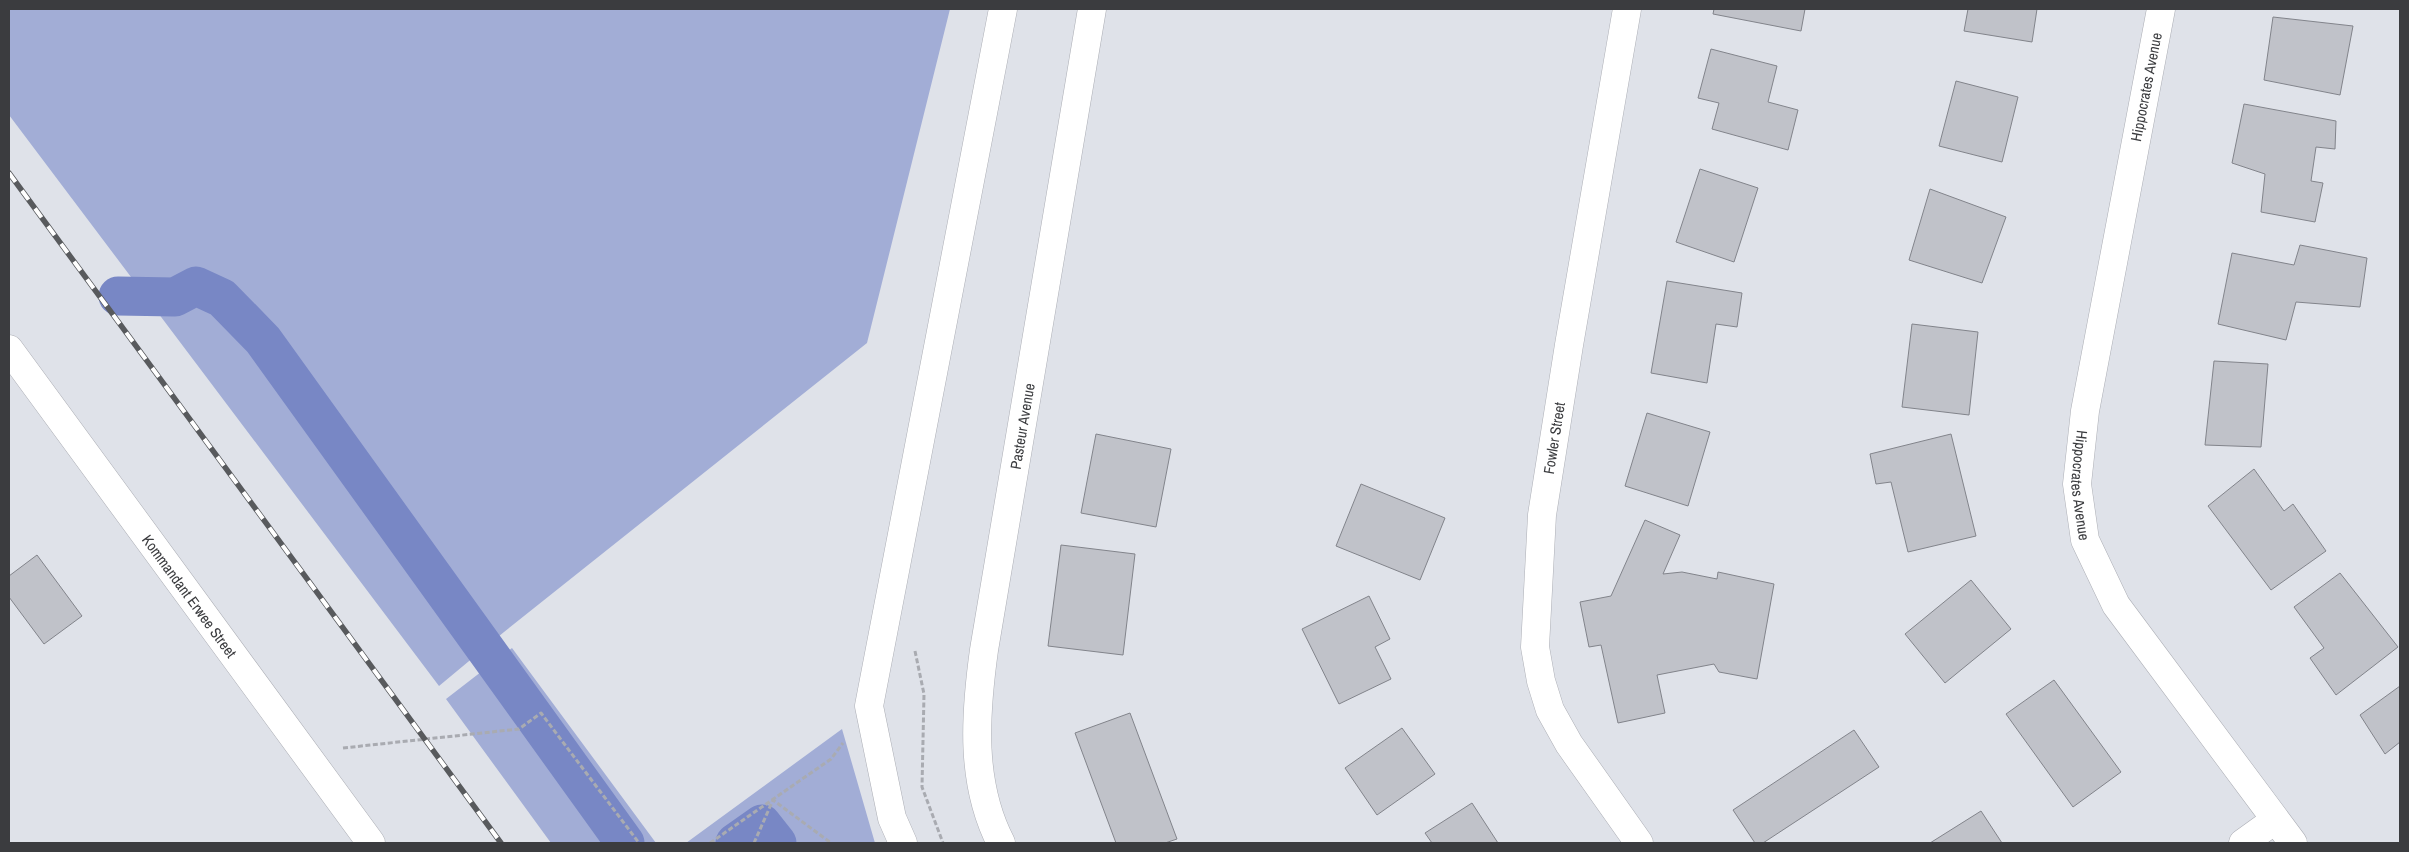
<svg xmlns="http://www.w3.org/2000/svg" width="2409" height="852" viewBox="0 0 2409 852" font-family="'Archivo Narrow',sans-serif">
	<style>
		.green { fill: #a2add6 }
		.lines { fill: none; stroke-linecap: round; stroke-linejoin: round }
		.canal { stroke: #7887c5; stroke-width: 39 }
		.building { fill: #c0c2c9; stroke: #82848b }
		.minor-casing { stroke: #acaeb5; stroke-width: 29 }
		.path { stroke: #a9abb1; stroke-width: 3; stroke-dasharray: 5 2.5; stroke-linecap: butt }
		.minor { stroke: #fff; stroke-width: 28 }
		.rail-casing { stroke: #585a5d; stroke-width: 5.5 }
		.rail { stroke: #fff; stroke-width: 4; stroke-dasharray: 11; stroke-linecap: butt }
		.labels { text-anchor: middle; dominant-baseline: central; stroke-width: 5; stroke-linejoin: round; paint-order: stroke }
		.street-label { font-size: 15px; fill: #3b3c3f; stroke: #fff }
	</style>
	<rect width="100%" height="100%" fill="#dfe2e9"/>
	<path class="green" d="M 9,9 L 950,9 L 867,343 L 504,632 L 439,686 L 9,115 Z
		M 512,648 L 656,843 L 551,843 L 446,699 Z
		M 842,729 L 875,843 L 686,843 Z"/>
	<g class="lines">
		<path class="canal" d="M 118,296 L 175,297 L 196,286 L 222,298 L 263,340 L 625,843
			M 735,843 L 762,824 L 777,843"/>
	</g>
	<path class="building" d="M 1714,9 L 1805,9 L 1801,31 L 1713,14 Z
		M 1968,9 L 2037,9 L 2032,42 L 1964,31 Z
		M 2273,17 L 2353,26 L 2340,95 L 2264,80 Z
		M 1711,49 L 1777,66 L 1768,102 L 1798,110 L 1788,150 L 1712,129 L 1719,103 L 1698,98 Z
		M 1956,81 L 2018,97 L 2002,162 L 1939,146 Z
		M 2244,104 L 2336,121 L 2335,149 L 2316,147 L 2311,181 L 2323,183 L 2315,222 L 2261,212 L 2265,174 L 2232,163 Z
		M 1700,169 L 1758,188 L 1734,262 L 1676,242 Z
		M 1930,189 L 2006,217 L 1982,283 L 1909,260 Z
		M 2300,245 L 2367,258 L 2360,307 L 2296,302 L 2286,340 L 2218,324 L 2232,253 L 2294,265 Z
		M 1667,281 L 1742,293 L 1737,327 L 1716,324 L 1707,383 L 1651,373 Z
		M 1912,324 L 1978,332 L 1969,415 L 1902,407 Z
		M 2214,361 L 2268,364 L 2261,447 L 2205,445 Z
		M 1647,413 L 1710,432 L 1688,506 L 1625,486 Z
		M 1096,434 L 1171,449 L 1156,527 L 1081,513 Z
		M 1951,434 L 1976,536 L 1908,552 L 1891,482 L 1876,484 L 1870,454 Z
		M 2254,469 L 2284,511 L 2293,504 L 2326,551 L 2271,590 L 2208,506 Z
		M 1361,484 L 1445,518 L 1420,580 L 1336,546 Z
		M 1645,520 L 1680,535 L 1663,574 L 1682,572 L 1717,579 L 1718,572 L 1774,584 L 1757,679 L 1719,672 L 1714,664 L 1657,675 L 1665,713 L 1618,723 L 1601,645 L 1589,647 L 1580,602 L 1611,596 Z
		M 1061,545 L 1135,554 L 1123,655 L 1048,646 Z
		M 37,555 L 82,616 L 44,644 L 9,597 L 9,576 Z
		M 2340,573 L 2398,647 L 2336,695 L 2310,658 L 2324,648 L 2294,607 Z
		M 1971,580 L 2011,629 L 1945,683 L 1905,634 Z
		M 1369,596 L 1390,639 L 1375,647 L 1391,679 L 1339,704 L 1302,629 Z
		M 2054,680 L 2121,772 L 2073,807 L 2006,714 Z
		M 2400,686 L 2400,742 L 2385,754 L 2360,715 Z
		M 1130,713 L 1177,839 L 1165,843 L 1116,843 L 1075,733 Z
		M 1402,728 L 1435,774 L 1377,815 L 1345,768 Z
		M 1854,730 L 1879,767 L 1763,843 L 1755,843 L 1733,810 Z
		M 1472,803 L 1498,843 L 1432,843 L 1425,833 Z
		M 1981,811 L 2002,843 L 1930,843 Z"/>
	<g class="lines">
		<g class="minor-casing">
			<g id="minor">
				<path d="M 1627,9 L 1569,345 L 1542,515 L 1535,647 L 1541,681 L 1550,710 L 1569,744 L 1639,843"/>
				<path id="s1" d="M 2161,9 L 2085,411 L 2077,484 L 2085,540 L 2116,605 L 2293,843"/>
				<path id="s2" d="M 9,349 L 371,843"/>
				<path d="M 903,843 L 892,818 L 869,706 L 1003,9"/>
				<path id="s3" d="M 1001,843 C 970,783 975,715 984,650 L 1092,9"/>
				<path d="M 2243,843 L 2275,820"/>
			</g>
		</g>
		<path class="path" d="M 915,651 L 924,694 L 922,787 L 943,843
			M 343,748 L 519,729 L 541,713 L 639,843
			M 710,843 L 831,759 L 843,743
			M 754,843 L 773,800 L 831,843"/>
		<use href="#minor" class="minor"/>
		<g class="rail-casing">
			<path id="rail" d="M 9,173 L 501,843"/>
		</g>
		<use href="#rail" class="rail"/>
	</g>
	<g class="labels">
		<g class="street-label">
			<text transform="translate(2146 87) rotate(-79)">Hippocrates Avenue</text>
			<text stroke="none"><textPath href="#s3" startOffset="424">Pasteur Avenue</textPath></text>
			<text transform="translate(1554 438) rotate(-81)">Fowler Street</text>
			<text stroke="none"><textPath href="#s1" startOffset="484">Hippocrates Avenue</textPath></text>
			<text stroke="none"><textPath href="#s2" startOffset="306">Kommandant Erwee Street</textPath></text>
		</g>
	</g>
	<rect width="2409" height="852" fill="none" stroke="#3b3c3f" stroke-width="20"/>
</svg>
